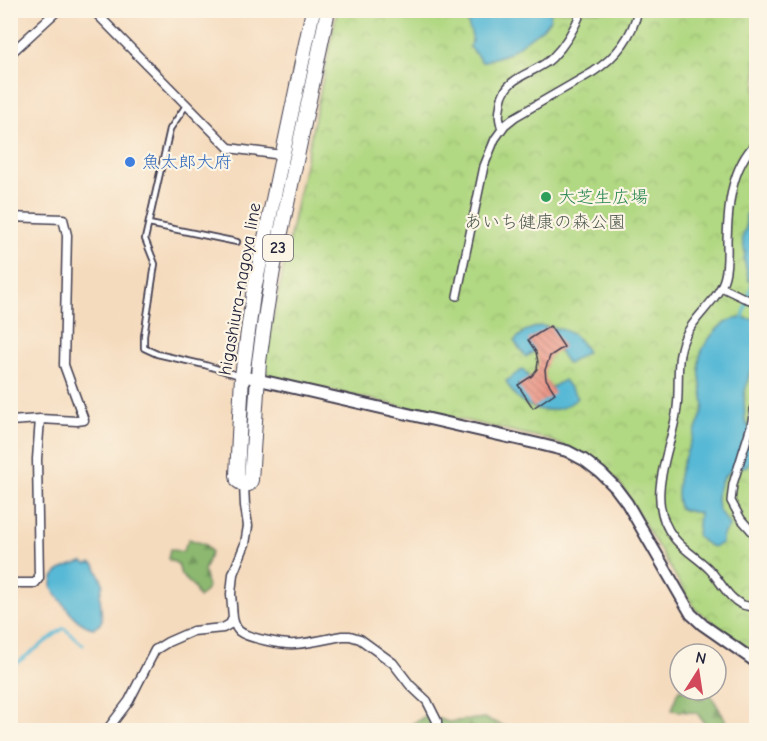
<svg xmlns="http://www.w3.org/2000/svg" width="767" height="741" viewBox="0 0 767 741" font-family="'Comic Neue','Klee One',sans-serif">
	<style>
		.forest { fill: url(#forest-firs); stroke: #576d56; stroke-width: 1.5 }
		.park { fill: url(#park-crowns); stroke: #6a7d5e; stroke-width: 1.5 }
		.water { fill: #58b9d6; stroke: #3d6e88; stroke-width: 1.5 }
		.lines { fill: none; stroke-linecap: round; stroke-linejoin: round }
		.stream { stroke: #58b9d6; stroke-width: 3 }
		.building { fill: url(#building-back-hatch) }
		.service-casing { stroke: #423e4f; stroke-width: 8 }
		.pedestrian-casing { stroke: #423e4f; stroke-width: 10 }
		.minor-casing { stroke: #423e4f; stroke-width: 11 }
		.tertiary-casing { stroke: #423e4f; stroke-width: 14 }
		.primary-casing { stroke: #423e4f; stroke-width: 16 }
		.service { stroke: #fff; stroke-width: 4.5 }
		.pedestrian { stroke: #fff; stroke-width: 7 }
		.minor { stroke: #fff; stroke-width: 8 }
		.tertiary { stroke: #fff; stroke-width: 10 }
		.primary { stroke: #fff; stroke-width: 14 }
		.shop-dot { fill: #3f7fe0; stroke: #fcf5e5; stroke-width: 2 }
		.leisure-dot { fill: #2e9e5b; stroke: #fcf5e5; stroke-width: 2 }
		.labels { text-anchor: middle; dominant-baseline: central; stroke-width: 4.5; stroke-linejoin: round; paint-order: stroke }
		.shield { fill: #fcf5e5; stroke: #63616e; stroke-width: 1.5 }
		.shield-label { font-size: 16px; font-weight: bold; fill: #22223b }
		.shop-label { font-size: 18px; fill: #366cbe; stroke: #fcf5e5; text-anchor: start }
		.leisure-label { font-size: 18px; fill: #27864d; stroke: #fcf5e5; text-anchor: start }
		.park-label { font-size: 18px; fill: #4d5950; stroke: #fcf5e5 }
		.street-label { font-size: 18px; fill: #22223b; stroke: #fcf5e5 }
	</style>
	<defs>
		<pattern id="forest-firs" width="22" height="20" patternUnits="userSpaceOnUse" patternTransform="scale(1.5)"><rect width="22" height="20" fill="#8cb870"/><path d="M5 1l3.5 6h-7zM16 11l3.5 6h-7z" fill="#72955d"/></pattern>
		<pattern id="park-crowns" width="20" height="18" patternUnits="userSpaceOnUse" patternTransform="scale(1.5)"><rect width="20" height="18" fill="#b1d882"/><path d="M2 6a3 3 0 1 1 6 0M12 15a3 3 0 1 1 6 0" fill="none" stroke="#98b971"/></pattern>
		<pattern id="building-back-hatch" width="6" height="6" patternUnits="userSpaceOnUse" patternTransform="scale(1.5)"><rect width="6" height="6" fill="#eb9787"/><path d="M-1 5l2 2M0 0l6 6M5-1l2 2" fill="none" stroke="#be7b70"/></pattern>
	</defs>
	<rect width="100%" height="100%" fill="#fcf5e5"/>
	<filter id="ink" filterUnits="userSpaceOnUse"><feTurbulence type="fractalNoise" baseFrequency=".0167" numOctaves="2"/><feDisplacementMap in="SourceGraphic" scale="12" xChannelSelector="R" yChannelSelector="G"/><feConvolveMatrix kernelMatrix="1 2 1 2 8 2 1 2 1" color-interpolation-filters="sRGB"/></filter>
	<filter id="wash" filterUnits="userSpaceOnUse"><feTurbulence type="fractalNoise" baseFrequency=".008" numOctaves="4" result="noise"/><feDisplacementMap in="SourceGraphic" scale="24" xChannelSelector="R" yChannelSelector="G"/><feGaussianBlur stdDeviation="1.35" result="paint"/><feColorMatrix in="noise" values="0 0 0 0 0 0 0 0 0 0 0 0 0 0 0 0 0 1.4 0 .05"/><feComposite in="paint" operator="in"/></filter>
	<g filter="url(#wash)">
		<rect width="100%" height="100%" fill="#f5dbbe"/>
		<path class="forest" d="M 189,539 L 206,545 L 211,552 L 204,571 L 208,588 L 199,598 L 193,586 L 181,575 L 178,564 L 168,559 L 170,549 L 182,552 Z
			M 680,689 L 680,690 L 708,690 L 728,724 L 730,730 L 709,730 L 697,713 L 672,710 L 677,693 Z
			M 427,715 L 448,722 L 484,718 L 514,730 L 405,730 L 405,728 Z"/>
		<path class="park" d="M 337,11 L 756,11 L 756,653 C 735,640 716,623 695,609 L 622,486 L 603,465 L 574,450 L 547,439 L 281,379 L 266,374 L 264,361 Z"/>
		<path class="water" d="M 474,11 L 474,10 L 551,11 L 550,19 L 543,28 L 509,53 L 482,62 L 470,47 C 478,28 459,29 474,11 Z
			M 756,166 L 756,284 L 749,281 L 744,260 L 745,252 L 742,238 L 746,228 L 746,216 L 750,208 L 748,186 L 750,174 Z
			M 743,318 L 756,320 L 756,364 L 750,371 L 744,396 L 745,419 L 747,425 L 753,430 L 756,434 L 756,450 L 747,466 C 742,467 736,467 732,470 C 719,477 714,497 719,510 C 722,516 727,521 730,526 C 725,531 721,535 722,543 L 714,547 L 708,545 L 697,536 L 699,513 L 683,510 L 679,508 C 670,474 694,442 703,410 C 705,404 703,398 702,392 C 699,366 694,357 712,335 C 721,324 728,319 743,318 Z
			M 539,326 C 562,327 576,331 587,352 L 568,364 L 551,340 L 526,357 L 514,341 L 525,331 Z
			M 523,369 L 541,394 L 564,380 L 578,398 C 573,402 567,406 561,408 C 537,416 515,402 506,381 Z
			M 83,562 L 86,564 L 92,563 L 95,565 L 103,583 L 100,596 L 102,620 L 99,625 L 94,628 C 82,626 72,616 65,606 C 61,600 53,593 52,586 C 50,569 72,565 83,562 Z"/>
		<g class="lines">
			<path class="stream" d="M 743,318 L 752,283
				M 10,668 L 64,628 L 83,645"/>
		</g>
		<g id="blocks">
			<path class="building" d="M 550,326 L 564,347 L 550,356 L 545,370 L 546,379 L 555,393 L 533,408 L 518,385 L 532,376 L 537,369 L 538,362 L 536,352 L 528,340 Z"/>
		</g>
	</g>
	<g filter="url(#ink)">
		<use href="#blocks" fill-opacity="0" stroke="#423e4f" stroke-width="1.5"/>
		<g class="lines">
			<g class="service-casing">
				<path id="service" d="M 187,104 L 170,129 L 145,239 L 155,264 L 144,336 L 144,348 L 157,354 L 205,365 L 240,376
					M 149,224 L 237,242"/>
			</g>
			<g class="pedestrian-casing">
				<path id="pedestrian" d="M 502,129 C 498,116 499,115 501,102 C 505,75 536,74 552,58 C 566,44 575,28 582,10
					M 756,143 C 731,168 728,206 727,240 C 727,252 728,264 725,276 C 719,301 695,314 685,337 C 675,359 680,385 677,408 C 672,451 642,499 675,539 C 685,551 698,558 709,569 C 720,580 728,599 743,605 C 747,606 752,607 756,608
					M 721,287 L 744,298 L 756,302
					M 457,296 L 484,166 L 495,139 L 505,125 L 515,117 L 593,72 C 616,57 632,38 638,10
					M 756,400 L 751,426 L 733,484 L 731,501 L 741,519 L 756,536"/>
			</g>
			<g class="minor-casing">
				<path id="minor" d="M 93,10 L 229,148 L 282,155
					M 10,54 L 58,10
					M 10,217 L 63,219 L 67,235 L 64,365 L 84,420 L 77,421 L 40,419 L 10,421
					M 10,583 L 35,583 L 39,578 L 37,459 L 40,419
					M 233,618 L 231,594 L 233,574 L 245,544 L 248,526 L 245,506 L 244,485
					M 107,730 L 129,701 L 155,650 L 168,642 L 193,631 L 223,628 L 230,624 L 233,618 C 234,623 236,628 239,631 C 247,638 284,645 295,644 C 311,643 326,639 342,636 L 350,636 L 360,639 L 393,663 L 410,685 L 427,701 L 437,721 L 437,730"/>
			</g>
			<g class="tertiary-casing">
				<path id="tertiary" d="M 242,376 L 543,445 L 567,451 L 584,460 L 601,473 L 615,487 L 627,503 L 691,614 L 703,625 L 756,662"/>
			</g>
			<g class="primary-casing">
				<path id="primary" d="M 313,10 L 253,295 L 242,376 L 237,475 L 238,481 L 244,485 L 249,484 L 251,480 L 259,362 L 266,312 L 273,270 L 328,10"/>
			</g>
			<use href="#service" class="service"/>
			<use href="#pedestrian" class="pedestrian"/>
			<use href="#minor" class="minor"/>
			<use href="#tertiary" class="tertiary"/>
			<use href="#primary" class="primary"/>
		</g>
	</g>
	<circle class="shop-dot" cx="130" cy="162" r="6"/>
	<circle class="leisure-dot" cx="546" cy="197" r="6"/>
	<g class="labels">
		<rect class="shield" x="263" y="235" width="30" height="26" rx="4.5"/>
		<g class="shield-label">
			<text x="278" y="248">23</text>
		</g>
		<g class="shop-label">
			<text x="142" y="162">魚太郎大府</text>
		</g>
		<g class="leisure-label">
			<text x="558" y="197">大芝生広場</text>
		</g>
		<g class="park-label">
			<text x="545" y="222">あいち健康の森公園</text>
		</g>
		<g class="street-label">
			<text transform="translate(240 289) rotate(-80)">higashiura-nagoya line</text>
		</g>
	</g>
	<rect width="767" height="741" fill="none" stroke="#fcf5e5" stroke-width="36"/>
	<g transform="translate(698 672) rotate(12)"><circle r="28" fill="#fcf5e5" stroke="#a5a1a1" stroke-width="1.5"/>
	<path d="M0-4.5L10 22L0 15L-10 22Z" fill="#d1495b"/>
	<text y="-9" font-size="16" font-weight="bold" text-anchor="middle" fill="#22223b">N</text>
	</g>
</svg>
